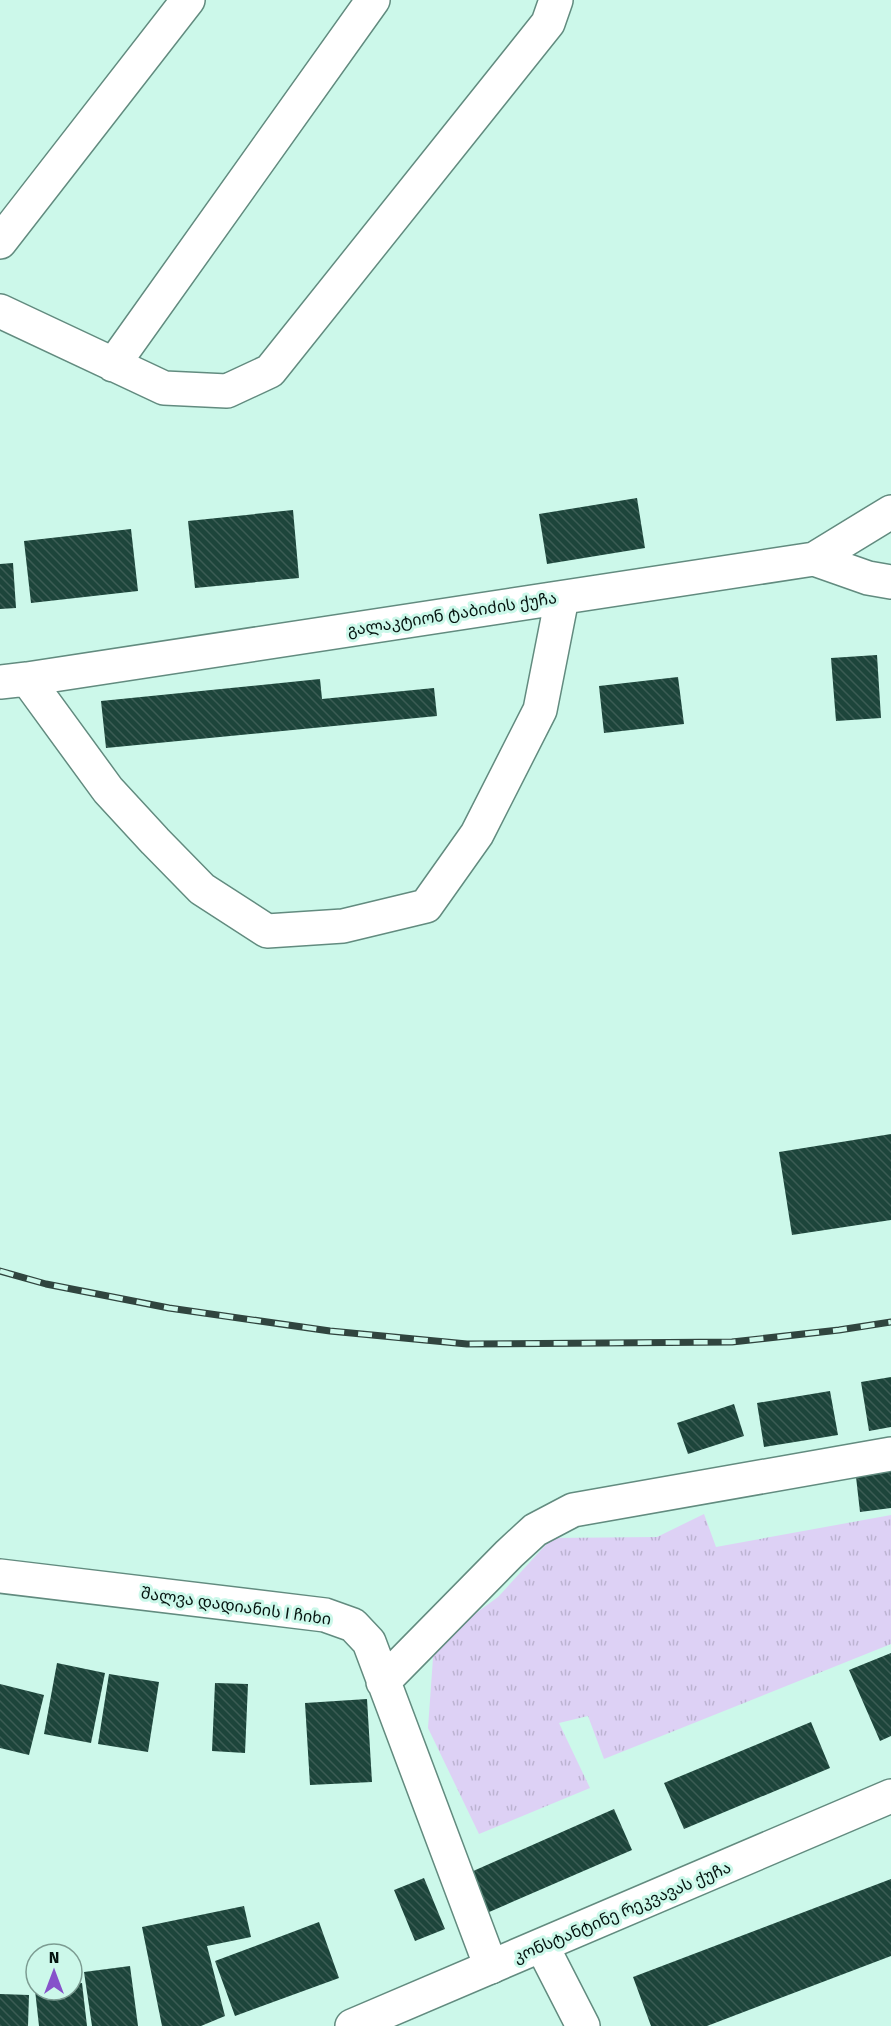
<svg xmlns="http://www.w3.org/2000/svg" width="891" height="2026" viewBox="0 0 891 2026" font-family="'Fira Sans','Noto Sans Georgian',sans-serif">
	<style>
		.grass { fill: url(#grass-tufts) }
		.building { fill: url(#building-back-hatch) }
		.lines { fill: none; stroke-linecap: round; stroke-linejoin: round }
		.minor-casing { stroke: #628b7f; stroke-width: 36 }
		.major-casing { stroke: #628b7f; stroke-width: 36 }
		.minor { stroke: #fff; stroke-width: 33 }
		.major { stroke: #fff; stroke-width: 33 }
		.rail-casing { stroke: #30453f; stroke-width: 7 }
		.rail { stroke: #ccf8ea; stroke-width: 4.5; stroke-dasharray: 14; stroke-linecap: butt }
		.labels { text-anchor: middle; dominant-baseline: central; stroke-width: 6; stroke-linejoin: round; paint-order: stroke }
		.street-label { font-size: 16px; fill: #04130f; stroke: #ccf8ea }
	</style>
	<defs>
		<pattern id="grass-tufts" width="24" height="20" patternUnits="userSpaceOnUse" patternTransform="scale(1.5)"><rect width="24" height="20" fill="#ddd1f5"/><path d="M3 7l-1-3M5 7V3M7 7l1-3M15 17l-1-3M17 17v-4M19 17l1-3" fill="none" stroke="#bcb3d1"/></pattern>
		<pattern id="building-back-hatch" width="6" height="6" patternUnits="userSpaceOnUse" patternTransform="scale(1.5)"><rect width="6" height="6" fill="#1d453b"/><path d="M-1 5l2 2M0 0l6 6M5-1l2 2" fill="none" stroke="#3b5c54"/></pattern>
	</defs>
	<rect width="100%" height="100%" fill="#ccf8ea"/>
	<path class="grass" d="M 704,1514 L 716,1547 L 891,1515 L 891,1644 L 604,1759 L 588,1716 L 559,1723 L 590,1788 L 479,1834 L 428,1728 L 434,1644 L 498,1597 L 552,1538 L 657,1537 Z"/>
	<path class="building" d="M 637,498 L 645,548 L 547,564 L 539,514 Z
		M 293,510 L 299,578 L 195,588 L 188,521 Z
		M 131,529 L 138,591 L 31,603 L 24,541 Z
		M 13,563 L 16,608 L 0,609 L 0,564 Z
		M 877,655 L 881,718 L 836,721 L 831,658 Z
		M 678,677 L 684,724 L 604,733 L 599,686 Z
		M 320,679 L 322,699 L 434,688 L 437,716 L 106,748 L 101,701 Z
		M 891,1134 L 891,1220 L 792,1235 L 779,1152 Z
		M 891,1377 L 891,1427 L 869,1431 L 861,1382 Z
		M 830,1391 L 838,1435 L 764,1447 L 757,1403 Z
		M 734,1404 L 744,1436 L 688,1454 L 677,1423 Z
		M 891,1464 L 891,1508 L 860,1512 L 855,1468 Z
		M 891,1653 L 891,1736 L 880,1741 L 849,1670 Z
		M 57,1663 L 105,1673 L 91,1743 L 44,1734 Z
		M 109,1674 L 159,1682 L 148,1752 L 98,1744 Z
		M 215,1683 L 248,1684 L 245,1753 L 212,1751 Z
		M 0,1684 L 44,1695 L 29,1755 L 0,1748 Z
		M 367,1699 L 372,1782 L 310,1785 L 305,1703 Z
		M 811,1722 L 830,1768 L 684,1829 L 664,1783 Z
		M 614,1809 L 632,1850 L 480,1916 L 462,1876 Z
		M 424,1878 L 445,1929 L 415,1941 L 394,1890 Z
		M 891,1879 L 891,1956 L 707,2026 L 651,2026 L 633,1977 Z
		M 244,1906 L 251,1937 L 207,1946 L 225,2016 L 201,2026 L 162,2026 L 142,1927 Z
		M 319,1922 L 339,1978 L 235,2016 L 215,1961 Z
		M 130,1966 L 138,2026 L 92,2026 L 84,1972 Z
		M 82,1983 L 87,2026 L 39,2026 L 35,1990 L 72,1990 L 72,1984 Z
		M 0,1994 L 29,1995 L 28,2026 L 0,2026 Z"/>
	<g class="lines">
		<g class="minor-casing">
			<path id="minor" d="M 0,242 L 188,0
				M 0,311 L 164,388 L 227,391 L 270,371 L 548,23 L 556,0
				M 113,365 L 373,0
				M 814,559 L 868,578 L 891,582
				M 27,679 L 108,790 L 155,841 L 202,889 L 267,931 L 343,926 L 426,906 L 477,834 L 540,710 L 562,598
				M 0,682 L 27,679 L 814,559 L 891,512
				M 0,1576 L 325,1615 L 353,1625 L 369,1642 L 491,1967
				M 383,1682 L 509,1554 L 535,1530 L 573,1510 L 891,1454
				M 542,1946 L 583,2026"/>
		</g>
		<g class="major-casing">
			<path id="major" d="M 352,2026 L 891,1796"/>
		</g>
		<use href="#minor" class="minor"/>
		<use href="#major" class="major"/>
		<g class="rail-casing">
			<path id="rail" d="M 0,1271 L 46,1284 L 169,1308 L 330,1331 L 467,1344 L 732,1342 L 839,1330 L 891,1322"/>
		</g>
		<use href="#rail" class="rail"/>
	</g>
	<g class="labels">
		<g class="street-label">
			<text transform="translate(452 614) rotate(-9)">გალაკტიონ ტაბიძის ქუჩა</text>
			<text transform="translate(236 1606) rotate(8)">შალვა დადიანის I ჩიხი</text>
			<text transform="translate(622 1912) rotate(-23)">კონსტანტინე რეკვავას ქუჩა</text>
		</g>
	</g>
	<g transform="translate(54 1972)"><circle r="28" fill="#ccf8ea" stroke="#7c9c92" stroke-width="1.5"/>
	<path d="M0-4.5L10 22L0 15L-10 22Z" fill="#8652ca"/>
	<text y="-9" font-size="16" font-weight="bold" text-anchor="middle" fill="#04130f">N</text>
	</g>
</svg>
